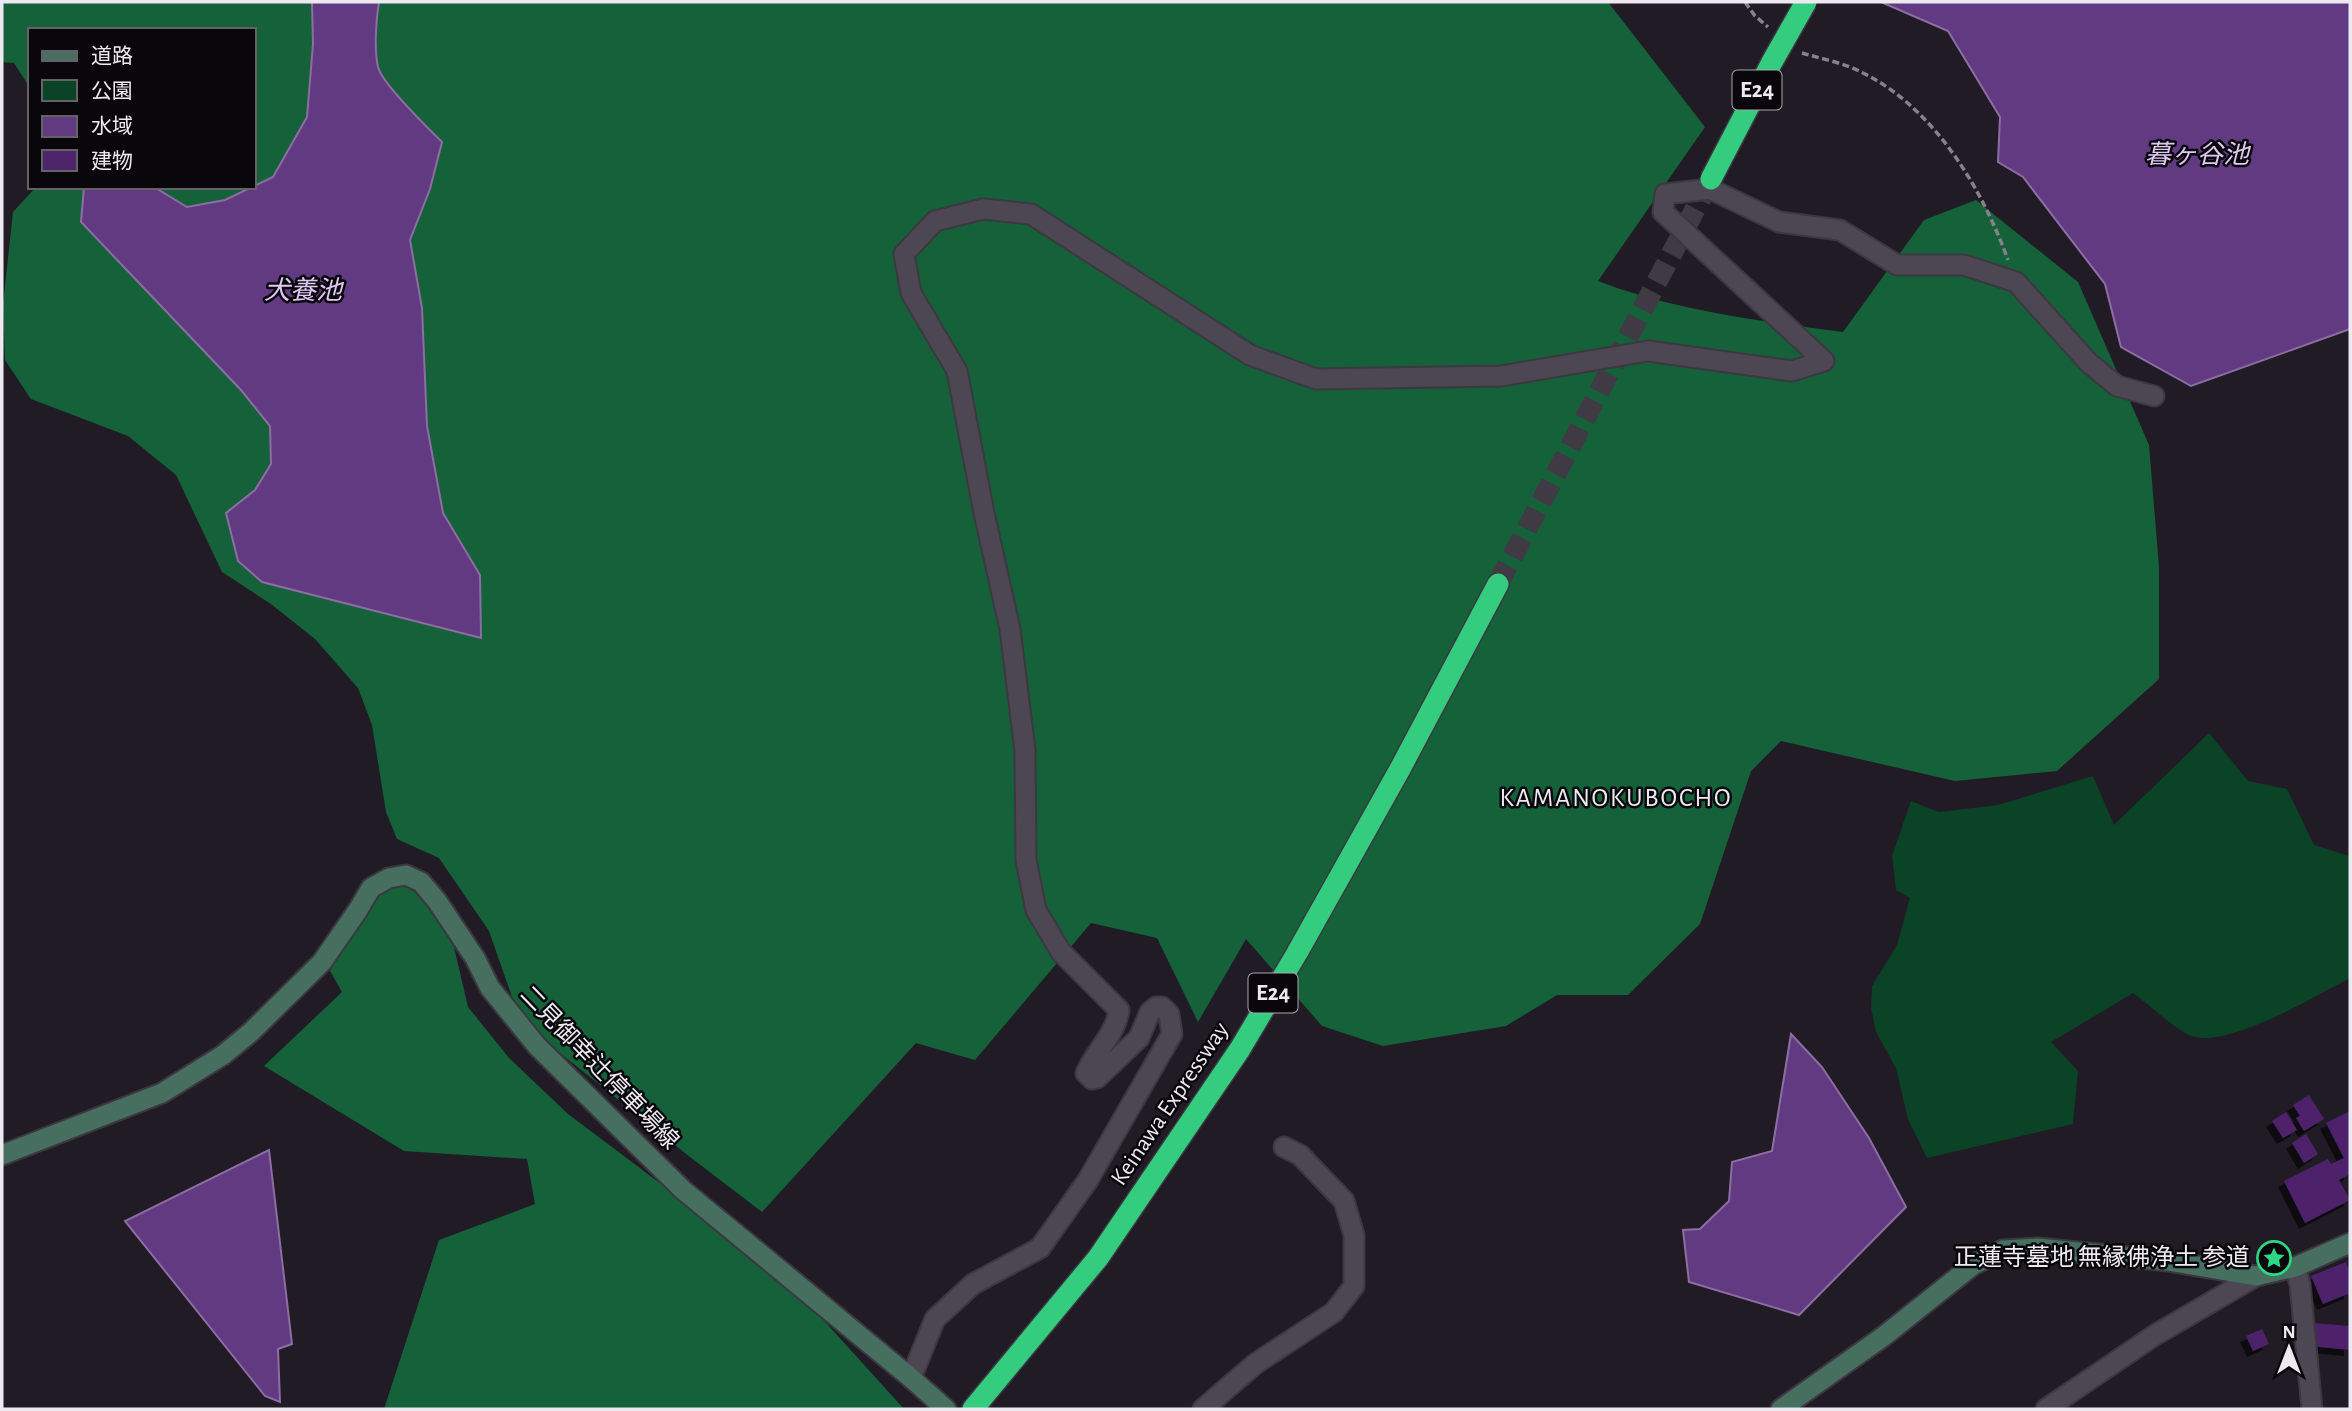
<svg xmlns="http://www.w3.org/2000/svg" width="2352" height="1411" viewBox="0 0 2352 1411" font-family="'Alegreya Sans','Noto Sans JP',sans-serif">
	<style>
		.green { fill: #0a4326 }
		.forest { fill: #15613a }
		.water { fill: #623a82; stroke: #8c6ea3; stroke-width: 2 }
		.building { fill: #4d246a; filter: url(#shadow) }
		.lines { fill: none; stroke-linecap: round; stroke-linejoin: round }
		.motorway-tunnel { stroke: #403a44; stroke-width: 21; stroke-dasharray: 21 10; stroke-linecap: butt }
		.minor-casing { stroke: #3c3840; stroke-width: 23 }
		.secondary-casing { stroke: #3c3840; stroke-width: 23 }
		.motorway-casing { stroke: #3c3840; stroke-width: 24 }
		.path { stroke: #86818a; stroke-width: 3.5; stroke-dasharray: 7 3.5; stroke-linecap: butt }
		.minor { stroke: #4d4753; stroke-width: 19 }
		.secondary { stroke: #466f60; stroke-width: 19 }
		.motorway { stroke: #34cc7e; stroke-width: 21 }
		.motorway-bridge-casing { stroke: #3c3840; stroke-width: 24; stroke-linecap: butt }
		.motorway-bridge { stroke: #34cc7e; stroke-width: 21 }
		.labels { text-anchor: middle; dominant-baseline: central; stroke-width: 5; stroke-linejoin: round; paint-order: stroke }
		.shield { fill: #09070c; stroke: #a9a5ac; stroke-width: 2 }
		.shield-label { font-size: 23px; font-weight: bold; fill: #ede9f0 }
		.street-label { font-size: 24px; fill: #ede9f0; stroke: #09070c }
		.poi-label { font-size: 24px; fill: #ede9f0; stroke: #09070c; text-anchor: end }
		.water-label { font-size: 26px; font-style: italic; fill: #ddc8f1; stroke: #09070c }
		.neighbourhood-label { font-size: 26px; letter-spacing: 2px; fill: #ede9f0; stroke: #09070c }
	</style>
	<defs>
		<filter id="shadow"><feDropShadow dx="-6" dy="6" stdDeviation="0" flood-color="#0009"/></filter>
	</defs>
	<rect width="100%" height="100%" fill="#211b26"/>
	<path class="green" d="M 2209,733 L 2248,781 L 2287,789 L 2314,845 L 2349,856 L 2350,978 C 2316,996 2231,1046 2195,1037 C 2179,1034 2148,1003 2133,993 L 2051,1042 L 2078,1071 L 2073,1124 L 1927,1158 L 1908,1119 L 1896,1068 L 1876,1032 L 1871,1008 L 1872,986 L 1897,945 L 1910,898 L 1896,890 L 1892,856 L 1911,801 L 1939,812 L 1998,805 L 2093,776 L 2114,825 Z"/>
	<path class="forest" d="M 2,2 L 1608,2 L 1705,127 L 1598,281 C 1676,311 1760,321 1843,332 L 1924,220 L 1976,200 L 2078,282 L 2149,445 L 2159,567 L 2159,679 L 2057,771 L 1955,781 L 1781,741 L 1751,771 L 1700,924 L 1628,995 L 1557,995 L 1506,1026 L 1383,1046 L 1322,1026 L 1246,939 L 1198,1022 L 1157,938 L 1091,923 L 975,1060 L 916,1043 L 762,1212 L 690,1157 L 541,1038 L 512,997 L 489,931 L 439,858 L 397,839 L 386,812 L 372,725 L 358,688 L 315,639 L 271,604 L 222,572 L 176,475 L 128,436 L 31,399 L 5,360 L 3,304 L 13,212 L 36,187 L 254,187 L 254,30 L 30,30 L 30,88 L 14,63 L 2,62 Z
		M 405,881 L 433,913 L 454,947 L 468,1007 L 509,1058 L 568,1114 L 681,1199 L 809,1304 L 904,1409 L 384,1409 L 439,1240 L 535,1204 L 527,1159 L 404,1151 L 264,1066 L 342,992 L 330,971 L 357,918 L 384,884 Z"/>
	<path class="water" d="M 312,2 L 379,2 C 376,20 374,49 378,67 C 382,84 428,128 442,142 L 430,189 L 410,240 L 422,308 L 427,426 L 443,513 L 480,575 L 481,638 L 262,582 L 238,561 L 226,513 L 255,490 L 271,464 L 270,426 L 241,390 L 81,222 L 84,187 L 154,187 L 187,207 L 225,200 L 273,177 L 307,117 L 313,44 Z
		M 1881,2 L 2350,2 L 2350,329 L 2191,386 L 2121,347 L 2105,284 L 2023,177 L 1998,162 L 2000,117 L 1948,31 Z
		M 1791,1034 L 1822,1067 L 1869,1138 L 1906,1207 L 1799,1315 L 1689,1282 L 1683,1230 L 1700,1229 L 1729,1201 L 1732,1162 L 1772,1151 Z
		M 269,1150 L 292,1344 L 278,1349 L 280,1402 L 265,1396 L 125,1221 Z"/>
	<path class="building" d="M 2309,1095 L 2324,1119 L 2304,1131 L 2296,1118 L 2300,1116 L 2293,1105 Z
		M 2350,1111 L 2350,1174 L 2339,1180 L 2350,1200 L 2305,1223 L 2284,1181 L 2328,1159 L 2331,1164 L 2344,1158 L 2326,1123 Z
		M 2286,1112 L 2297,1130 L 2283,1138 L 2272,1121 Z
		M 2306,1134 L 2318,1154 L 2304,1163 L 2292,1143 Z
		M 2346,1262 L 2350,1274 L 2350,1293 L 2323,1304 L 2311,1276 Z
		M 2312,1323 L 2350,1326 L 2350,1350 L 2310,1346 Z
		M 2262,1329 L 2269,1344 L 2253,1351 L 2246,1336 Z"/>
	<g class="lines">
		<path class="motorway-tunnel" d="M 1498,584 L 1711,179"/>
		<g class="minor-casing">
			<path id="minor" d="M 2295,1267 L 2300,1284 L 2312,1409
				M 911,1378 L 935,1319 L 973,1284 L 1040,1248 L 1088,1180 L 1172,1034 L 1169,1014 L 1162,1007 L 1156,1007 L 1150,1012 L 1139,1038 L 1097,1078 L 1092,1079 L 1086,1073 C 1096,1050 1116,1034 1119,1010 L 1061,952 L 1036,910 L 1026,860 L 1025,751 L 1010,629 L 984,513 L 957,371 L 911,293 L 904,254 L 935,221 L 983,209 L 1031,214 L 1250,355 L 1316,379 L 1501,376 L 1648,351 L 1792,371 L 1824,361 L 1663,212 L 1665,194 L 1710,189 L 1779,222 L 1840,230 L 1897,265 L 1964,265 L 2016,282 L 2089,363 L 2117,386 L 2154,396
				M 1203,1409 L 1255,1364 L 1334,1312 L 1354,1286 L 1354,1235 L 1344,1201 L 1300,1155 L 1284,1147
				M 2046,1409 L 2155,1335 L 2256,1276"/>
		</g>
		<g class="secondary-casing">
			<path id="secondary" d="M 2,1155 L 162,1093 L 223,1055 L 251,1032 L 322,962 L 358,910 L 371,888 L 389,878 L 406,875 L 421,882 L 437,901 L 475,958 L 490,988 L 537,1046 L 683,1190 L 911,1378 L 946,1409
				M 1781,1409 L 1884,1336 L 1973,1265 L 2003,1250 L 2038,1248 L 2168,1261 L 2256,1276 L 2295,1267 L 2350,1243"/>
		</g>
		<g class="motorway-casing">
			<path id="motorway" d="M 973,1409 L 1098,1258 L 1240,1049 L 1297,953 L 1400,769 L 1498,584"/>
		</g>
		<path class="path" d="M 1745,2 L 1755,16 L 1768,27
			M 1802,53 C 1822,59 1845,63 1863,73 C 1934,108 1982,188 2008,260"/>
		<use href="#minor" class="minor"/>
		<use href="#secondary" class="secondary"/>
		<use href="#motorway" class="motorway"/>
		<g class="motorway-bridge-casing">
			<path id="motorway-bridge" d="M 1711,179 L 1772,62 L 1806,2"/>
		</g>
		<use href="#motorway-bridge" class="motorway-bridge"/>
	</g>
	<defs>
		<g id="sight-ring" transform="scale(1.75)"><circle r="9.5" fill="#09070c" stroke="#2cd884" stroke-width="1.5"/><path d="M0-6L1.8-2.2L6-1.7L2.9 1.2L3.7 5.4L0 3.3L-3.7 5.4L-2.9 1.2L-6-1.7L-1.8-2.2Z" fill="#2cd884"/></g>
	</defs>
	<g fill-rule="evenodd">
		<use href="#sight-ring" x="2274" y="1258"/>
	</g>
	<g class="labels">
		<g class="shield">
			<rect x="1732.5" y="70.5" width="49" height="39" rx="5"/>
			<rect x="1248.5" y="973.5" width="49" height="39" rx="5"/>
		</g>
		<g class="shield-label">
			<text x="1757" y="90">E24</text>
			<text x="1273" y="993">E24</text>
		</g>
		<g class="street-label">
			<text transform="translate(599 1068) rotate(46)">二見御幸辻停車場線</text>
			<text transform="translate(1170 1104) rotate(-56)">Keinawa Expressway</text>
		</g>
		<g class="poi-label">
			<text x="2250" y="1258">正蓮寺墓地 無縁佛浄土 参道</text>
		</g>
		<g class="water-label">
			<text x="2197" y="155">暮ヶ谷池</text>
			<text x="303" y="291">犬養池</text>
		</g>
		<g class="neighbourhood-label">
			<text x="1616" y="798">KAMANOKUBOCHO</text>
		</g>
	</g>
	<rect width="2352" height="1411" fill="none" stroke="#ede9f0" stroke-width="7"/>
	<rect x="28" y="28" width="228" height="161" fill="#09070c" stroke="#646167" stroke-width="2"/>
	<rect x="42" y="51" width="35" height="10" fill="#466f60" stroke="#646167" stroke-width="2"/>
	<text x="91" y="63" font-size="21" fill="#ede9f0">道路</text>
	<rect x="42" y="80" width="35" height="21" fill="#0a4326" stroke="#646167" stroke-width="2"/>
	<text x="91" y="98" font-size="21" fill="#ede9f0">公園</text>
	<rect x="42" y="116" width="35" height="21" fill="#623a82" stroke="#646167" stroke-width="2"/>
	<text x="91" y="133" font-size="21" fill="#ede9f0">水域</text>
	<rect x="42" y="150" width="35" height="21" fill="#4d246a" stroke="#646167" stroke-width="2"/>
	<text x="91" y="168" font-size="21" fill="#ede9f0">建物</text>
	<g transform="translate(2289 1348)" stroke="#09070c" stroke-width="5" paint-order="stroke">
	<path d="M0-5L12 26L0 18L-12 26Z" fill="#ede9f0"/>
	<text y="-10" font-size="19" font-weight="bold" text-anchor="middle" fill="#ede9f0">N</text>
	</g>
</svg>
